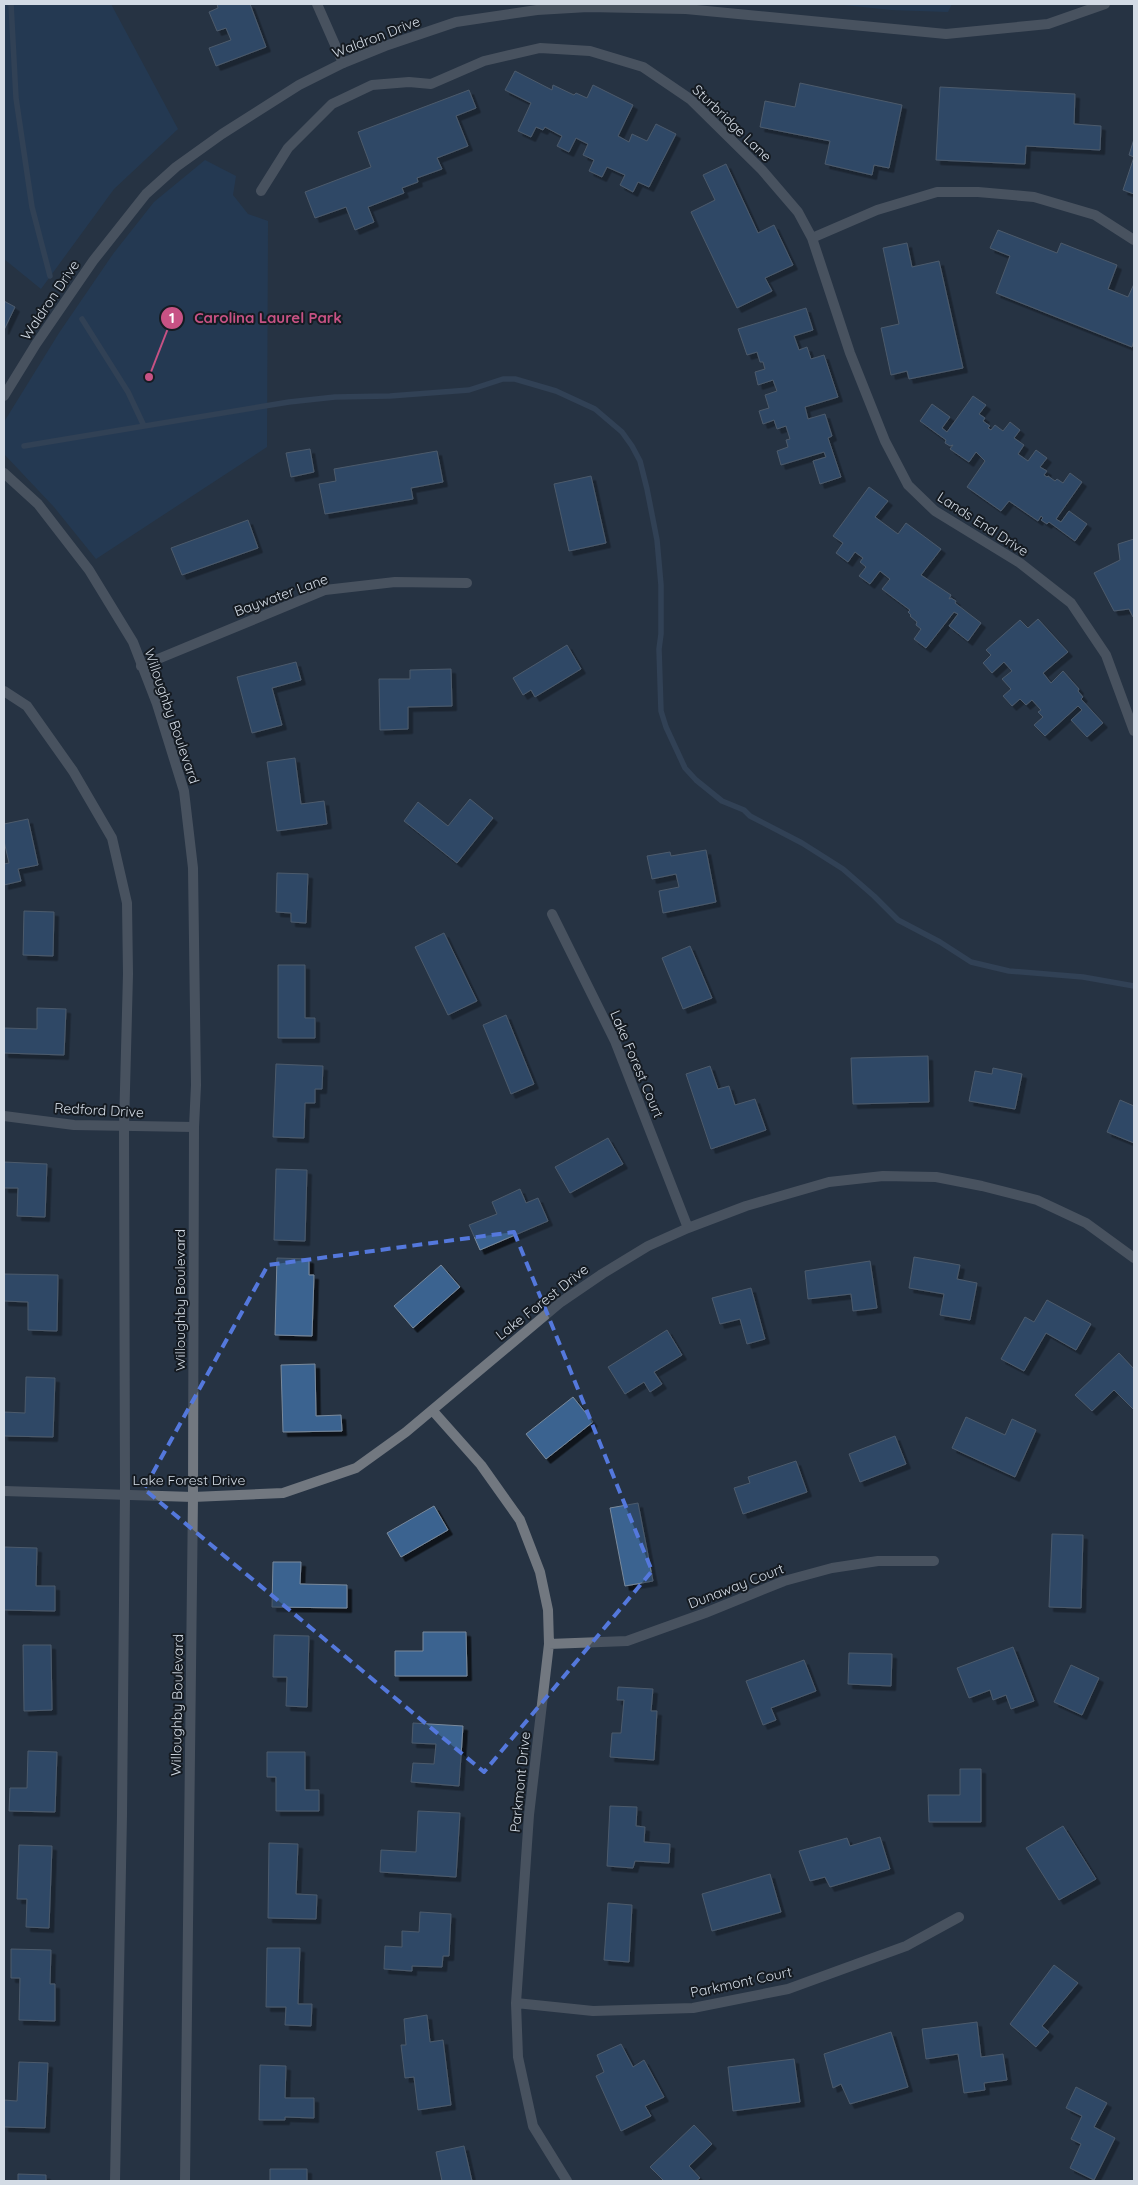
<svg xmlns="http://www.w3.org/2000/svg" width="1138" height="2185" viewBox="0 0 1138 2185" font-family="Quicksand,sans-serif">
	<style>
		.green { fill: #224164 }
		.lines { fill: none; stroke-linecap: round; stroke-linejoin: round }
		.stream { stroke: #3f526a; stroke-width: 5.5 }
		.building { fill: #3b6390; stroke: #7a8a9c; filter: url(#shadow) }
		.minor { stroke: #727880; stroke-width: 10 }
		.tertiary { stroke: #727880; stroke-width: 10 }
		.marked { fill: none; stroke: #5478dc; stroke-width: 4; stroke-dasharray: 10 6; stroke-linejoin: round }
		.labels { text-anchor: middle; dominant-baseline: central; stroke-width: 4; stroke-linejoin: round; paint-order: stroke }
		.street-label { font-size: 14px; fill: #d3dbe5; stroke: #151b22 }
		.leader { fill: none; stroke: #c75284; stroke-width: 2 }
		.callout-dot { fill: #c75284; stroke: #151b22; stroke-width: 2 }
		.mark-label { font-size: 15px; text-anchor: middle; font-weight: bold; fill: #fff }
		.callout-label { font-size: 15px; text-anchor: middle; font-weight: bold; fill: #c75284; stroke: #151b22; stroke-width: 4; stroke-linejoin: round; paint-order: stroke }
	</style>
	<defs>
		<filter id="shadow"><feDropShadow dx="4.5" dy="4.5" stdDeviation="0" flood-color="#0009"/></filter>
	</defs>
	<rect width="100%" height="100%" fill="#263343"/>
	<path class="green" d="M 4,4 L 111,4 L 178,129 L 114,189 L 41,289 L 4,259 Z
		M 834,4 L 952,4 L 948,12 L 891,10 Z
		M 205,160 L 236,176 L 233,195 L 248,214 L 268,221 L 267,447 L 96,559 L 54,507 L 4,454 L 4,422 L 59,333 L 113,254 L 154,202 Z"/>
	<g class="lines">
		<path class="stream" d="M 11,4 L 16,98 L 32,207 L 50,276
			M 82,319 L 128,392 L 144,426
			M 24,446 L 289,402 L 335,397 L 390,396 L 469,390 L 503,379 L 515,379 L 556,391 L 595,409 L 622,432 L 632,446 L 640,461 L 647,489 L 657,540 L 661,585 L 661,634 L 659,649 L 661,711 L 666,727 L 685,768 L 696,780 L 722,801 L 744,810 L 750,816 L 802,843 L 843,869 L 874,896 L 898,920 L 940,942 L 971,962 L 1009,971 L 1083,977 L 1134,986"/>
	</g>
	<path class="building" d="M 217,4 L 250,4 L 266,47 L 216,66 L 209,48 L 231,40 L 226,28 L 217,31 L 209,12 L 218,8 Z
		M 515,71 L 552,90 L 553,85 L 574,95 L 576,93 L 587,98 L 593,85 L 633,105 L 618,136 L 629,142 L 632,134 L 647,141 L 656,124 L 676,134 L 649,187 L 638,182 L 633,192 L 620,185 L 625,175 L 607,167 L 602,177 L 589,171 L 594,160 L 583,155 L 588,144 L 576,138 L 569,152 L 557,146 L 562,136 L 545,127 L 543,130 L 536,127 L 531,137 L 518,131 L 531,103 L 505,90 Z
		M 800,83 L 902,105 L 889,168 L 874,165 L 872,175 L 825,164 L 830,141 L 760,127 L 765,101 L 795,107 Z
		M 940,87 L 1075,94 L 1074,124 L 1101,126 L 1100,150 L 1026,146 L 1025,164 L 936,160 Z
		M 469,90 L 476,108 L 456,116 L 468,146 L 437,158 L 442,169 L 417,178 L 418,182 L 402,188 L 404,193 L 368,207 L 374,222 L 355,230 L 346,207 L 315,218 L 305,192 L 371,167 L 358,132 Z
		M 1134,139 L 1134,194 L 1123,190 L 1134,157 L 1129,155 Z
		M 726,164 L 758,233 L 774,225 L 793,265 L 765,278 L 772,291 L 737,308 L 691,212 L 715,200 L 703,175 Z
		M 998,230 L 1057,253 L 1061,243 L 1117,265 L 1108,289 L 1128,297 L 1134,284 L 1134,340 L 1132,347 L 996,293 L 1010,256 L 990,248 Z
		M 907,243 L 912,267 L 939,261 L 963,368 L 909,379 L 907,371 L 891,375 L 881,328 L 899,324 L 883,248 Z
		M 4,301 L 15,307 L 4,330 Z
		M 806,308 L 813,330 L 794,336 L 799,350 L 807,347 L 811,359 L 824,355 L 838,397 L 805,407 L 808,419 L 825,414 L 832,436 L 828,438 L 841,477 L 820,484 L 813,461 L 826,457 L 824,452 L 781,465 L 777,451 L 788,447 L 786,440 L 790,439 L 786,426 L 777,429 L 774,420 L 763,424 L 759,411 L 769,408 L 765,395 L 777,391 L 773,380 L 758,385 L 755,372 L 765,369 L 763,362 L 760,362 L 757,352 L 747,355 L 738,329 Z
		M 973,396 L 986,405 L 979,414 L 985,418 L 983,421 L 990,426 L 988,428 L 991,430 L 995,425 L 1003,431 L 1010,422 L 1020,430 L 1014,438 L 1024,445 L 1018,454 L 1028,461 L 1036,450 L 1047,458 L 1040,467 L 1047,471 L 1044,475 L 1047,477 L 1048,476 L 1055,481 L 1057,479 L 1063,483 L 1070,473 L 1082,482 L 1056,519 L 1061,522 L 1069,511 L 1087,524 L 1075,541 L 1049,522 L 1047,524 L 1041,520 L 1043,518 L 1041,516 L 1038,521 L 1009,501 L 1001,511 L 967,487 L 985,461 L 976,452 L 969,462 L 950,449 L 953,445 L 950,446 L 945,443 L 946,440 L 920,421 L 932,404 L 950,417 L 942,428 L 947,432 Z
		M 310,449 L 314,472 L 291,477 L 286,453 Z
		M 437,451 L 443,482 L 411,488 L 413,499 L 325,514 L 319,484 L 336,481 L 334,469 Z
		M 591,476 L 606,543 L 569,551 L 554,484 Z
		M 869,487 L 888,501 L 875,517 L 898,534 L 906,523 L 941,549 L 921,575 L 951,595 L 949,599 L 951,598 L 956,601 L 955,603 L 981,623 L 968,641 L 949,626 L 958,614 L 954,612 L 926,648 L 914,639 L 921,629 L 916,625 L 917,622 L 910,616 L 911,615 L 908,612 L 910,610 L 882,589 L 890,579 L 880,571 L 870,584 L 859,576 L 866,567 L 860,562 L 863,558 L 855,552 L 848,562 L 836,553 L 843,543 L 833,536 Z
		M 248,520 L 258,548 L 182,575 L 171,548 Z
		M 1134,539 L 1134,617 L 1133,617 L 1129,609 L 1114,611 L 1094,573 L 1120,560 L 1118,544 Z
		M 1038,619 L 1068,652 L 1043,673 L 1051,683 L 1063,671 L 1079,689 L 1078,691 L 1083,697 L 1081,699 L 1103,723 L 1087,737 L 1071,720 L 1082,710 L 1078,706 L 1045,736 L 1034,725 L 1043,717 L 1038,712 L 1041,710 L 1032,700 L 1026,705 L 1020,699 L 1012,706 L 1003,696 L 1011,689 L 1002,679 L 1012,671 L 1004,662 L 992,673 L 983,663 L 991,655 L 986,650 L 1020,620 L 1028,628 Z
		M 567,645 L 581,669 L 535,697 L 531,690 L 523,695 L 513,678 Z
		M 296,662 L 301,680 L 272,688 L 282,725 L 252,733 L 237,677 Z
		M 451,669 L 452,706 L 408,707 L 408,729 L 380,730 L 379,679 L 410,679 L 410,670 Z
		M 295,758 L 301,804 L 324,801 L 327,824 L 277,831 L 267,762 Z
		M 470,799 L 493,818 L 457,863 L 404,821 L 418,802 L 448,826 Z
		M 28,819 L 38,865 L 18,869 L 21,881 L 4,885 L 4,864 L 9,863 L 4,841 L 4,824 Z
		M 706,850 L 716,902 L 663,913 L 659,891 L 679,887 L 676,874 L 652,879 L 647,856 L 670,852 L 671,856 Z
		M 277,873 L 308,874 L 306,923 L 291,922 L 291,913 L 276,912 Z
		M 24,911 L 54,912 L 53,956 L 23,955 Z
		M 444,933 L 477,1001 L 448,1015 L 415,947 Z
		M 690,946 L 712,998 L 683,1009 L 662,958 Z
		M 278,965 L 305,965 L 305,1018 L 315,1018 L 315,1038 L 278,1038 Z
		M 37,1008 L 66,1009 L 64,1055 L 4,1053 L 4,1028 L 37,1029 Z
		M 506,1015 L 534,1084 L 511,1094 L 483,1025 Z
		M 928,1056 L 929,1102 L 853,1104 L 851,1058 Z
		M 276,1064 L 323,1066 L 322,1089 L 315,1089 L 315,1103 L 305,1103 L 304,1138 L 273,1137 Z
		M 710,1066 L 718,1089 L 729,1086 L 735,1105 L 755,1099 L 766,1130 L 711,1149 L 686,1074 Z
		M 993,1068 L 1022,1074 L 1015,1109 L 969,1101 L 975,1071 L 992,1074 Z
		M 1120,1100 L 1134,1106 L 1134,1143 L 1107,1132 Z
		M 608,1138 L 623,1164 L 570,1193 L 555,1167 Z
		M 4,1162 L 47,1164 L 45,1217 L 17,1216 L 18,1188 L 4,1188 Z
		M 276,1169 L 307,1170 L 305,1241 L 274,1240 Z
		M 520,1189 L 526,1203 L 538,1198 L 548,1221 L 480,1250 L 469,1225 L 497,1214 L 492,1202 Z
		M 914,1257 L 960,1265 L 957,1279 L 977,1283 L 970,1320 L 940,1315 L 944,1294 L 909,1288 Z
		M 277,1258 L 309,1259 L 309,1275 L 314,1275 L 312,1336 L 275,1335 Z
		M 870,1261 L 877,1308 L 853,1311 L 851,1294 L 808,1299 L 805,1271 Z
		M 441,1265 L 460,1287 L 413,1328 L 394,1306 Z
		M 4,1274 L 58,1275 L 57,1331 L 28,1330 L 28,1302 L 4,1301 Z
		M 751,1288 L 765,1339 L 747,1344 L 740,1319 L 720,1324 L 712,1298 Z
		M 1047,1300 L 1091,1324 L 1076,1350 L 1046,1333 L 1024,1371 L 1001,1359 L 1025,1317 L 1034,1322 Z
		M 667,1330 L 682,1355 L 654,1372 L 662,1384 L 650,1392 L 644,1382 L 625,1394 L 608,1367 Z
		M 1119,1353 L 1134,1369 L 1134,1408 L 1133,1409 L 1114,1390 L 1092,1411 L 1075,1395 Z
		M 315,1364 L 316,1416 L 341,1415 L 342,1431 L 283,1432 L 281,1365 Z
		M 26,1377 L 55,1378 L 53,1437 L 4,1436 L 4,1412 L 25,1413 Z
		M 573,1397 L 593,1422 L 546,1459 L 526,1434 Z
		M 966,1417 L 1005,1435 L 1012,1419 L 1036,1430 L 1015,1477 L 952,1448 Z
		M 895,1436 L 906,1464 L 860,1482 L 849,1454 Z
		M 796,1461 L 807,1492 L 743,1514 L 734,1488 L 750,1483 L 748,1477 Z
		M 638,1503 L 653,1581 L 625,1586 L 610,1508 Z
		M 434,1506 L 448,1530 L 401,1557 L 387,1533 Z
		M 1052,1534 L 1083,1535 L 1081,1608 L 1049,1607 Z
		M 4,1547 L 37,1548 L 36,1586 L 55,1586 L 55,1611 L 4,1610 Z
		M 273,1562 L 301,1562 L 300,1584 L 347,1585 L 347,1608 L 272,1607 Z
		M 423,1632 L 466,1632 L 467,1676 L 395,1676 L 395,1651 L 423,1651 Z
		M 274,1635 L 309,1636 L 307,1707 L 286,1706 L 287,1677 L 273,1677 Z
		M 23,1645 L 51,1645 L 52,1710 L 24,1711 Z
		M 1013,1647 L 1034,1701 L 1011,1709 L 1006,1695 L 993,1700 L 990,1690 L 969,1698 L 957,1668 Z
		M 849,1653 L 892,1654 L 891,1686 L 848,1684 Z
		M 804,1660 L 816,1691 L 771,1708 L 776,1720 L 763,1725 L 746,1681 Z
		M 1071,1665 L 1099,1678 L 1082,1715 L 1054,1702 Z
		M 618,1687 L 653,1689 L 651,1711 L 657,1711 L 654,1760 L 610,1757 L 612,1733 L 621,1733 L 624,1700 L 617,1700 Z
		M 413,1723 L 463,1726 L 459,1786 L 411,1782 L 413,1763 L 434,1764 L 436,1744 L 412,1743 Z
		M 28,1751 L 57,1752 L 55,1812 L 9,1811 L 10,1788 L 27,1788 Z
		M 267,1752 L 305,1752 L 305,1790 L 319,1790 L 319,1811 L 276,1811 L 276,1777 L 267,1777 Z
		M 960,1769 L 981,1769 L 981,1822 L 929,1822 L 928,1795 L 960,1795 Z
		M 610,1806 L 637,1807 L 636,1826 L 645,1827 L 644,1842 L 670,1844 L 669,1863 L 635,1861 L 633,1868 L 607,1866 Z
		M 418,1811 L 460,1813 L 456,1877 L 380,1872 L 381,1850 L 416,1852 Z
		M 1063,1826 L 1096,1879 L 1059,1900 L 1026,1848 Z
		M 880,1837 L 890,1869 L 830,1887 L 825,1877 L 810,1881 L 799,1851 L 847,1838 L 850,1846 Z
		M 269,1843 L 298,1844 L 296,1894 L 317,1895 L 316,1919 L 268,1918 Z
		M 19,1845 L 52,1846 L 49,1928 L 26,1927 L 27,1899 L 17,1899 Z
		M 770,1874 L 781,1912 L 712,1931 L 702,1894 Z
		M 608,1903 L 632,1905 L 629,1962 L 604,1960 Z
		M 420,1912 L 451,1914 L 449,1956 L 443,1956 L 442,1967 L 412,1966 L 412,1971 L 384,1969 L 385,1946 L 402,1947 L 402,1931 L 419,1932 Z
		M 267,1948 L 300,1948 L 298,2004 L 312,2004 L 311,2026 L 285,2025 L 286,2007 L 266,2007 Z
		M 11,1949 L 51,1950 L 50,1984 L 55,1984 L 55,2021 L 19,2020 L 20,1978 L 11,1978 Z
		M 1054,1965 L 1078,1983 L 1042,2026 L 1049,2032 L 1036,2047 L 1010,2024 Z
		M 427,2015 L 430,2042 L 443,2040 L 451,2105 L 418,2110 L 414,2077 L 405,2078 L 401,2045 L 406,2045 L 404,2019 Z
		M 977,2022 L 981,2057 L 1003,2054 L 1007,2080 L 984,2083 L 985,2090 L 964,2093 L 958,2054 L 926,2059 L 922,2029 Z
		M 891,2032 L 908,2087 L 850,2104 L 841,2084 L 833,2088 L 824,2054 Z
		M 621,2044 L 633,2067 L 644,2060 L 664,2097 L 645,2106 L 651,2116 L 621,2131 L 596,2076 L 604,2072 L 597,2055 Z
		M 794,2059 L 800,2102 L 733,2111 L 728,2067 Z
		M 19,2062 L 48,2063 L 45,2128 L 4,2127 L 4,2100 L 17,2101 Z
		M 260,2065 L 286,2066 L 285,2098 L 314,2098 L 314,2118 L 285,2117 L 285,2120 L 259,2120 Z
		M 1076,2087 L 1107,2103 L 1094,2127 L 1115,2138 L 1094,2180 L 1070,2168 L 1081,2144 L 1071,2139 L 1082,2116 L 1066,2108 Z
		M 694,2125 L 712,2144 L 689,2166 L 700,2178 L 696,2181 L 664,2181 L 650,2167 Z
		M 464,2146 L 472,2181 L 442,2181 L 436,2152 Z
		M 270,2169 L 307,2169 L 307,2181 L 270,2181 Z
		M 18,2174 L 46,2175 L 46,2181 L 18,2181 Z"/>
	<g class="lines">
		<path class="minor" d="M 317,4 L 343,63
			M 261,191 L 288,148 L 332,104 L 372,85 L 409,82 L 431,84 L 484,61 L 540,48 L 590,51 L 643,67 L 690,99 L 762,170 L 798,212 L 812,238 L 850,353 L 885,441 L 908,485 L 935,511 L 1020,563 L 1071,603 L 1106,655 L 1134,731
			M 812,238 L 877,210 L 937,192 L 978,192 L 1034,197 L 1095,215 L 1134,240
			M 141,666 L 325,590 L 395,582 L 467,583
			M 552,914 L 615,1041 L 688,1228
			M 4,1116 L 74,1125 L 194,1127
			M 433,1411 L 481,1465 L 520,1520 L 540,1572 L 548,1610 L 549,1644 L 529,1815 L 516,2003 L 518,2057 L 533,2126 L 567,2181
			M 4,1491 L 193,1497 L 283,1493 L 356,1468 L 406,1432 L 561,1302 L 602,1274 L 648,1246 L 688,1228 L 746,1206 L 829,1182 L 883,1176 L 936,1177 L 982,1186 L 1037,1200 L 1086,1223 L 1134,1258
			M 549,1644 L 627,1641 L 705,1613 L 784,1581 L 832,1568 L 878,1561 L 934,1561
			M 516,2003 L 593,2011 L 693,2008 L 788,1989 L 906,1946 L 959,1917"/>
		<path class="tertiary" d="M 4,396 L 36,344 L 93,261 L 146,194 L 176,167 L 222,134 L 299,85 L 343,63 L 385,46 L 456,22 L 537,10 L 588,7 L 686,9 L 946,34 L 1048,24 L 1105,4
			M 4,473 L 38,504 L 89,570 L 133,642 L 157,704 L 184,791 L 193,868 L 196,1085 L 194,1127 L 193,1497 L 185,2181
			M 4,691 L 27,706 L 73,771 L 112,838 L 127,903 L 128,974 L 124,1127 L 125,1494 L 122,1815 L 115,2181"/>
	</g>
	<path d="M0 0H1138V2185H0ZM 514,1232 L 652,1571 L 484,1772 L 144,1489 L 268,1265 Z" fill="#263343" fill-opacity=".55" fill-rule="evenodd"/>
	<path class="marked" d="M 514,1232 L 652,1571 L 484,1772 L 144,1489 L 268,1265 Z"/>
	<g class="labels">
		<g class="street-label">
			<text transform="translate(376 37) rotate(-21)">Waldron Drive</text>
			<text transform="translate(732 123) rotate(44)">Sturbridge Lane</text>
			<text transform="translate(50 300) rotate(-56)">Waldron Drive</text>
			<text transform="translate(983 524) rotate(33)">Lands End Drive</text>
			<text transform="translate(281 595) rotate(-20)">Baywater Lane</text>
			<text transform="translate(172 716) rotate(71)">Willoughby Boulevard</text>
			<text transform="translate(637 1064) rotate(67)">Lake Forest Court</text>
			<text transform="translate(99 1110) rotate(3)">Redford Drive</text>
			<text transform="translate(180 1300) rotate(-90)">Willoughby Boulevard</text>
			<text transform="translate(542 1302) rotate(-38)">Lake Forest Drive</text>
			<text x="189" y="1480">Lake Forest Drive</text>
			<text transform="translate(736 1586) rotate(-21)">Dunaway Court</text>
			<text transform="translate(177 1705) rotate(-89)">Willoughby Boulevard</text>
			<text transform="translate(520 1782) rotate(-84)">Parkmont Drive</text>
			<text transform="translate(741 1982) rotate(-12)">Parkmont Court</text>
		</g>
	</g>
	<path class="leader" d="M149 377L172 318"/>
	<g class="callout-dot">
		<circle cx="149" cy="377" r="5"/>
		<circle cx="172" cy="318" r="12"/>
	</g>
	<g class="mark-label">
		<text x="172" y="323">1</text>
	</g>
	<g class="callout-label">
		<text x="268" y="323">Carolina Laurel Park</text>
	</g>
	<rect width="1138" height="2185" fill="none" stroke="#d3dbe5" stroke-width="10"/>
</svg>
